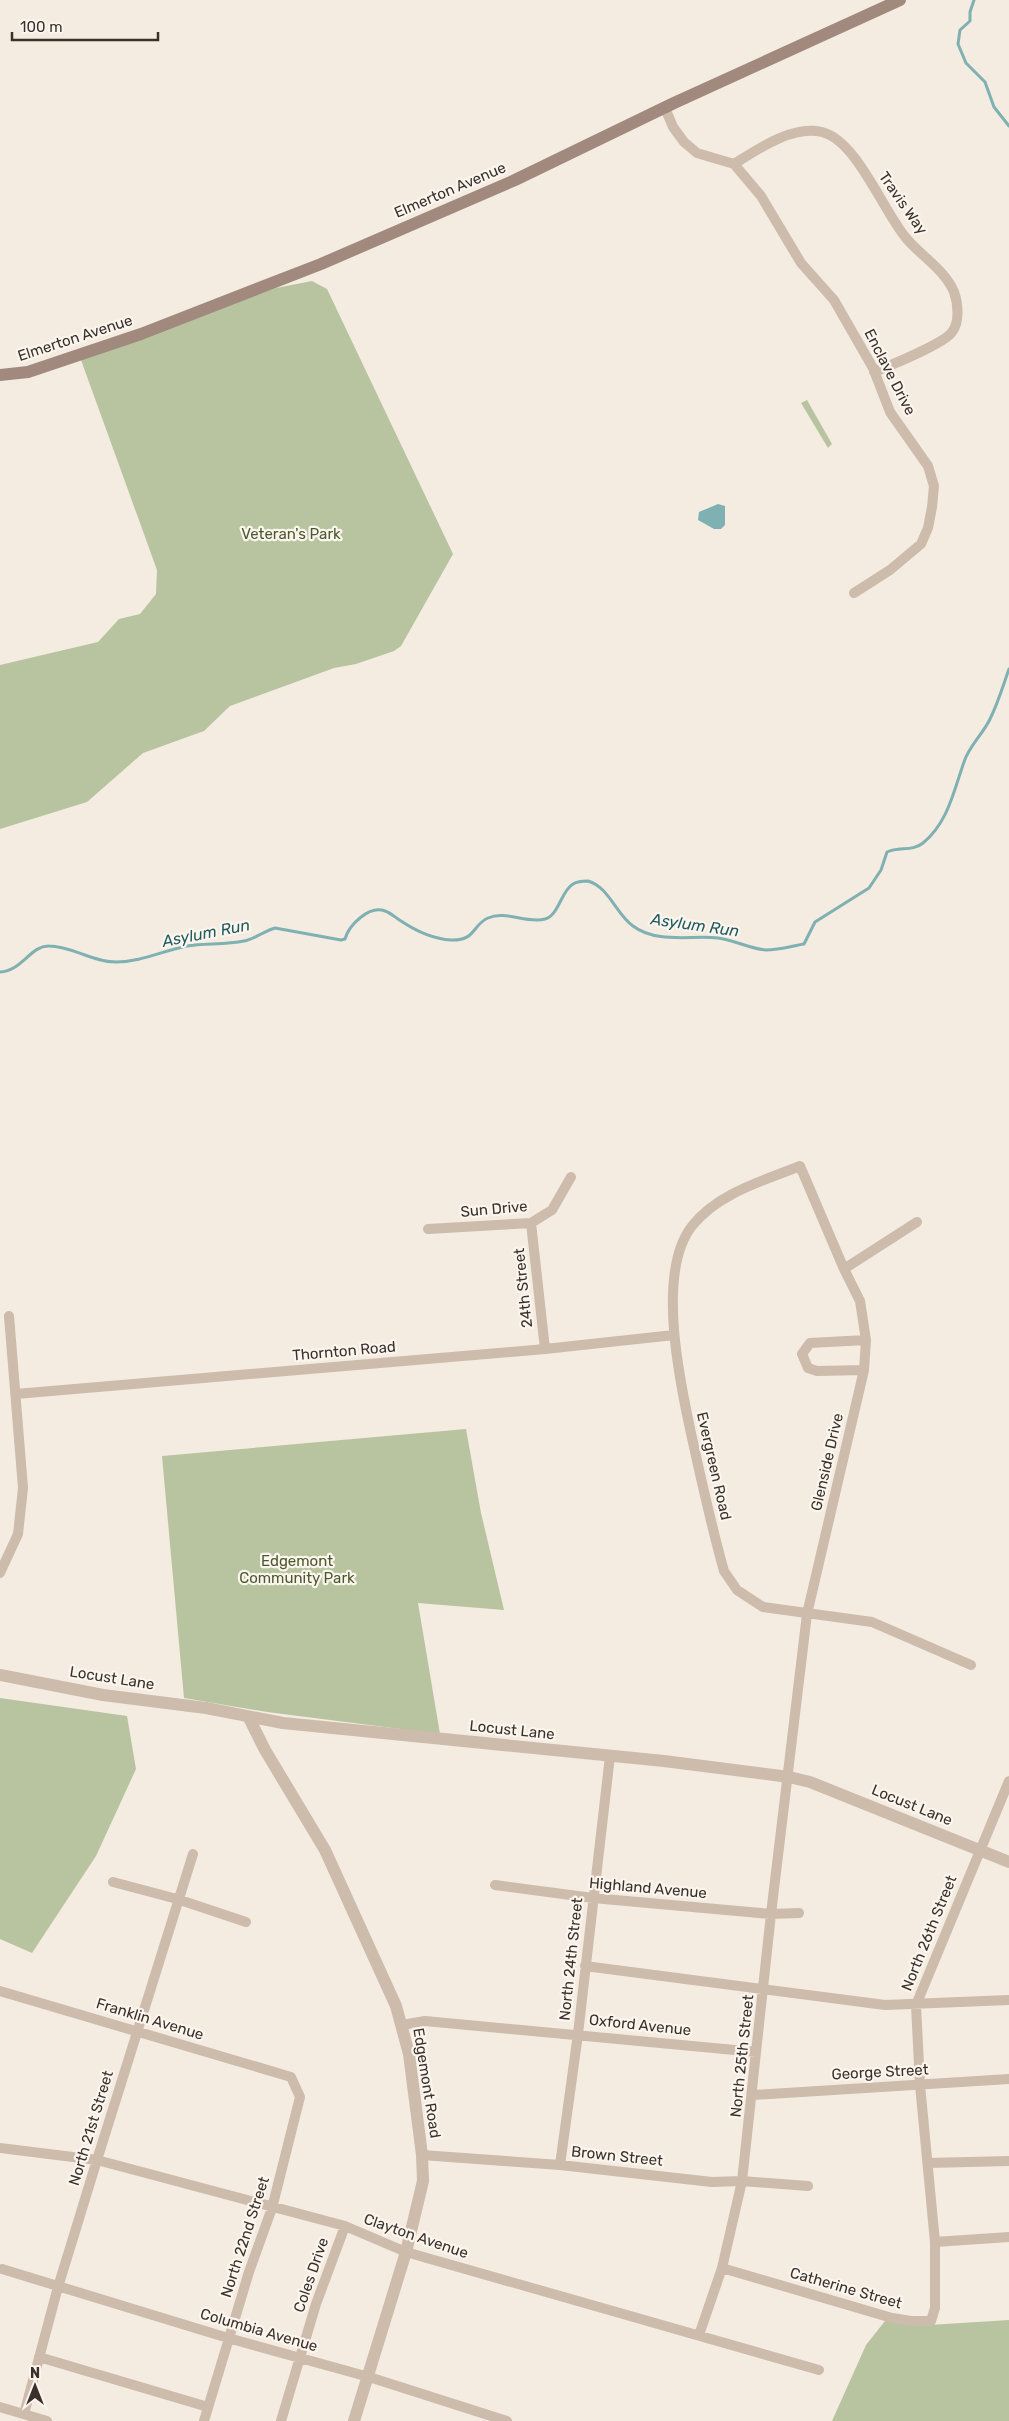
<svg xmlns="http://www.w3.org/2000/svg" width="1009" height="2421" viewBox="0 0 1009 2421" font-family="Rubik,sans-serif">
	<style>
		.green { fill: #b8c4a0 }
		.water { fill: #7fb0b2 }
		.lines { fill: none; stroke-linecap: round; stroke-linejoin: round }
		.stream { stroke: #7fb0b2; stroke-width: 3 }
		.minor { stroke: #cdbbac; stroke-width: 10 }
		.tertiary { stroke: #cdbbac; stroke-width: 12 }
		.secondary { stroke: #a18a7d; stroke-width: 12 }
		.labels { text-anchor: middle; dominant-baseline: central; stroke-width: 4.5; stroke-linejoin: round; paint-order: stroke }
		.street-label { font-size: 15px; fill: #3b302b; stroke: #fbf5ee }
		.park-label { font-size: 15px; fill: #4a5a2e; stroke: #fbf5ee }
		.water-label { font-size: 16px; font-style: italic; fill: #1f5a5e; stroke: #fbf5ee }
	</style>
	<rect width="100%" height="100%" fill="#f4ebe1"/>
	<path class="green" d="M 312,281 L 327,289 L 453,554 L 401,646 L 394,651 L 356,664 L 334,668 L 230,706 L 204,731 L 143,753 L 87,802 L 0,829 L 0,665 L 98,642 L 119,619 L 140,614 L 156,594 L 157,570 L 81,360 L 276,288 Z
		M 807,400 L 832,444 L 828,448 L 801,403 Z
		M 466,1429 L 481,1513 L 504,1610 L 418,1603 L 440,1734 L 267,1712 L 184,1698 L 162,1456 Z
		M 0,1698 L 127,1716 L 136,1769 L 96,1856 L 32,1953 L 0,1939 Z
		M 1009,2320 L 1009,2421 L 832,2421 L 866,2345 L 885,2321 L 929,2325 Z"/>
	<path class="water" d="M 718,504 L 725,506 L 725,525 L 721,529 L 714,529 L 698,520 L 699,512 Z"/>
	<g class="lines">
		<path class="stream" d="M 974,0 L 970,12 L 970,21 L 960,30 L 958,44 L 966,63 L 985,82 L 994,107 L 1009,126
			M 0,972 C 22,971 31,945 49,946 C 72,946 92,962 116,962 C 141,962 162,951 187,946 C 205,943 225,945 244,941 C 255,939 264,931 275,928 L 341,940 L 345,939 C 349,925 369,905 385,911 C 391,913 396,918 401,921 C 416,931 433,939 451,940 C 476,941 472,925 488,918 C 506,910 526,924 545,919 C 559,915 561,891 573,884 C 578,881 583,881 588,881 C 609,887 616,914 633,926 C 657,944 691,935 718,938 C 734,940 751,949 766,950 C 779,950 792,946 804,944 L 815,922 L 869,888 L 881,870 L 887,852 C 899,846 912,852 923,843 C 948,823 954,790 964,762 C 969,746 983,734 990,719 C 998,703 1003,686 1009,669"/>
		<path class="minor" d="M 665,108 L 673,127 L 684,142 L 697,153 L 734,164 L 761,196 L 801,263 L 834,300 L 873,368 L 890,412 L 928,466 L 934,486 L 932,507 L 928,528 L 921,544 L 890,570 L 854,593
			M 734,164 C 758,149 792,125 822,132 C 857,141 882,209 906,238 C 920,255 945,270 954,292 C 958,303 960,322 952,332 C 945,343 889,366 874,372
			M 531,1223 L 545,1349
			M 428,1229 L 531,1223 L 552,1210 L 571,1177
			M 844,1269 L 917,1222
			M 864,1370 L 817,1371 L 808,1368 L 802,1354 L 810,1343 L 866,1340
			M 16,1394 L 545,1349 L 674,1335
			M 0,1573 L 18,1534 L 23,1488 L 9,1316
			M 113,1882 L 177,1899 L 246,1922
			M 495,1885 L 593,1898 L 771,1914 L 799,1913
			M 585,1966 L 885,2005 L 1009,2000
			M 0,1991 L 291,2077 L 300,2097 L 272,2208 L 249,2272 L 204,2421
			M 402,2025 L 425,2021 L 756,2052
			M 753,2095 L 1009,2079
			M 0,2148 L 97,2160 L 345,2226 L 406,2252 L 819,2370
			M 422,2155 L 560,2165 L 712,2182 L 742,2181 L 808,2186
			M 928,2163 L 1009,2161
			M 560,2165 L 578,2034 L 610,1756
			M 935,2242 L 1009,2237
			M 722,2268 L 892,2318 L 911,2321 L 931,2321 L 935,2308 L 935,2242 L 920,2085 L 916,2005 L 1009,1781
			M 2,2269 L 228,2338 L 369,2377 L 507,2421
			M 699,2335 L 722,2268 L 742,2181 L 771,1914 L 807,1614 L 864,1370 L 866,1340 L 860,1301 L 844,1269 L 800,1166 C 763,1181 718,1193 692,1226 C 652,1277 685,1405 698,1465 C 706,1500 714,1536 724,1571 L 737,1590 L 763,1607 L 872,1622 L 971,1665
			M 39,2357 L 208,2407
			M 0,2407 L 47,2421
			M 24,2414 L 58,2287 L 97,2160 L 193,1854
			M 281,2421 L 316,2304 L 345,2226"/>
		<path class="tertiary" d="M 0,1675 L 103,1695 L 206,1708 L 283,1723 L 664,1761 L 789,1777 L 810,1782 L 1009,1862
			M 249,1718 L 265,1750 L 325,1850 L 396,2006 L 409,2054 L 422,2155 L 423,2181 L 406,2252 L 354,2421"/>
		<path class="secondary" d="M 0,375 L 28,372 L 141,334 L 321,264 L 515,180 L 674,103 L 900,0"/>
	</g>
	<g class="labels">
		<g class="street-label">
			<text transform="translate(450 190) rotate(-23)">Elmerton Avenue</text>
			<text transform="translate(903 203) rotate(55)">Travis Way</text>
			<text transform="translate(75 338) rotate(-18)">Elmerton Avenue</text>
			<text transform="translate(890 372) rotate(63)">Enclave Drive</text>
			<text transform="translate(494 1209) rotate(-5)">Sun Drive</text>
			<text transform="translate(523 1288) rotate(-96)">24th Street</text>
			<text transform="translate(344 1351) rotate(-5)">Thornton Road</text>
			<text transform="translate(827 1462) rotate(-77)">Glenside Drive</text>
			<text transform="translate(714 1466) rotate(77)">Evergreen Road</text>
			<text transform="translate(112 1678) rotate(9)">Locust Lane</text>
			<text transform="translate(512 1730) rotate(6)">Locust Lane</text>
			<text transform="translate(912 1805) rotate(22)">Locust Lane</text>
			<text transform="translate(648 1888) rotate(5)">Highland Avenue</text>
			<text transform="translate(929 1933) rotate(-68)">North 26th Street</text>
			<text transform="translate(571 1959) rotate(-84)">North 24th Street</text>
			<text transform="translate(150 2019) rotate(17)">Franklin Avenue</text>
			<text transform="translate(640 2025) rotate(6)">Oxford Avenue</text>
			<text transform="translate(742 2056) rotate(-84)">North 25th Street</text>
			<text transform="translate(880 2072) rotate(-3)">George Street</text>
			<text transform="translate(427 2083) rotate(81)">Edgemont Road</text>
			<text transform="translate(91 2128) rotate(-73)">North 21st Street</text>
			<text transform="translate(617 2156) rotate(6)">Brown Street</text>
			<text transform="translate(416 2236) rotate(19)">Clayton Avenue</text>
			<text transform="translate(245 2237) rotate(-72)">North 22nd Street</text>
			<text transform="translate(311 2275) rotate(-71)">Coles Drive</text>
			<text transform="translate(846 2288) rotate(16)">Catherine Street</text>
			<text transform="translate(259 2330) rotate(16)">Columbia Avenue</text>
		</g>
		<g class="park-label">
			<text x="291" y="534">Veteran's Park</text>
			<text x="297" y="1561">Edgemont<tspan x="297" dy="17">Community Park</tspan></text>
		</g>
		<g class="water-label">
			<text transform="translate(695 925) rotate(8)">Asylum Run</text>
			<text transform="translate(206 933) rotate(-11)">Asylum Run</text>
		</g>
	</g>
	<g transform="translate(35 2386)" stroke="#fbf5ee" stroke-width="4" paint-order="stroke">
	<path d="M0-4L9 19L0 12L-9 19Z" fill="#3b302b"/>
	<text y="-8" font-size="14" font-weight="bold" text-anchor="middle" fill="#3b302b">N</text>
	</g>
	<path d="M12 32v8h146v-8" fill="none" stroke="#3b302b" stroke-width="2.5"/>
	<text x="20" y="32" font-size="15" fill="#3b302b" stroke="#fbf5ee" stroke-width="4" paint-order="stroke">100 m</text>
</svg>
